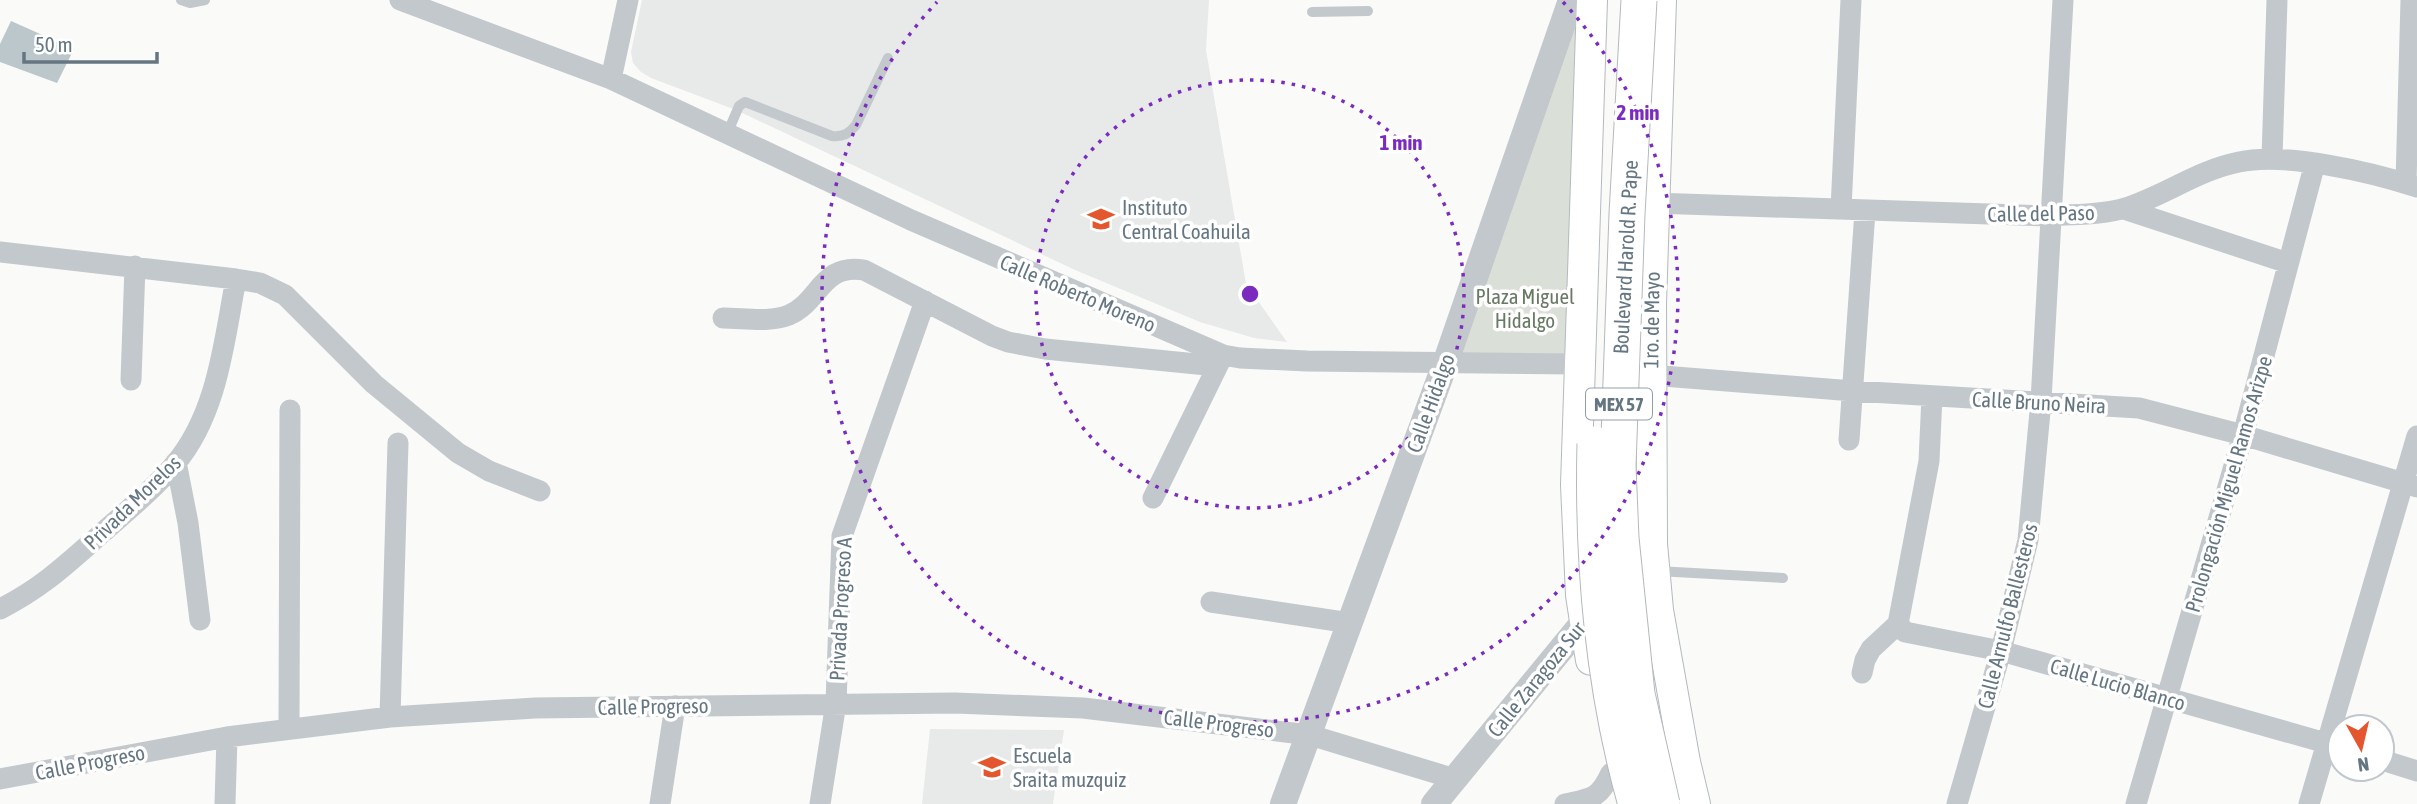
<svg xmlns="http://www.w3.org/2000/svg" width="2417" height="804" viewBox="0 0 2417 804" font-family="'Asap Condensed',sans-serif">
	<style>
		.built { fill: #e8e9e9 }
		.green { fill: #dadfd7 }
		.water { fill: #bbc7cb }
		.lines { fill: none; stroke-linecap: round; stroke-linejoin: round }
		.secondary-casing { stroke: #b3babf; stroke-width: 32 }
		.service { stroke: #c3c8cc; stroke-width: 10 }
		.minor { stroke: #c3c8cc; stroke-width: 21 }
		.tertiary { stroke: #c3c8cc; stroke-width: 26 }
		.secondary { stroke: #fff; stroke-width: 30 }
		.trunk-bridge-casing { stroke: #b4b9bd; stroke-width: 37; stroke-linecap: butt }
		.trunk-bridge { stroke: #fff; stroke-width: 35 }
		.ring { fill: none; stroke: #7b2cbf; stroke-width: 3.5; stroke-dasharray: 3.5 7 }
		.labels { text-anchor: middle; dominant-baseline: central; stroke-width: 7; stroke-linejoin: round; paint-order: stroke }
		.shield { fill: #fff; stroke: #939fa8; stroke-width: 2 }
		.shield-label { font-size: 19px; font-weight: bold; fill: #657683 }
		.poi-label { font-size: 21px; fill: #657683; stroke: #fff; text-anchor: start }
		.street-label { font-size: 21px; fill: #657683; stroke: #fff }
		.park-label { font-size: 21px; fill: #687a64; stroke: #fff }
		.centre { fill: #7b2cbf; stroke: #fff; stroke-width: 3.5 }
		.ring-label { font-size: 21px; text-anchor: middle; font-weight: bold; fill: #7b2cbf; stroke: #fff; stroke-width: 7; stroke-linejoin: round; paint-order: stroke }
	</style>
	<rect width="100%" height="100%" fill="#fafaf8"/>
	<path class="built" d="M 642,0 L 1209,0 L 1206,50 L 1246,284 L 1287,342 L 1254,338 L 1200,322 L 1075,270 L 736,110 L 651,78 L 641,72 L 633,63 L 631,52 Z
		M 930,729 L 1064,730 L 1053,804 L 922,804 Z"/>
	<path class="green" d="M 1579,0 L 1572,356 L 1459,355 Z"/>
	<path class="water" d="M 11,21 L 74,49 L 57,83 L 0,62 L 0,44 Z"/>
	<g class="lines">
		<g class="secondary-casing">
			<path id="secondary" d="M 1661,0 L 1651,304 L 1652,544 L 1658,610 L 1685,762 L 1695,804
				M 1591,660 L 1581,595 L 1576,485 L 1592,0"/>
		</g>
		<path class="service" d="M 181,0 L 190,3 L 205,0
			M 1312,12 L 1368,11
			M 727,134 L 739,106 L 745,102 L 832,136 C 844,137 848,134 856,125 L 888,58
			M 1657,571 L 1783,578"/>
		<path class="minor" d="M 400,0 L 611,79 L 911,220 L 1223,355 L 1240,358 L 1307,361 L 1578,364
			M 611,79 L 628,0
			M 2272,158 L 2277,0
			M 2406,183 L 2411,0
			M 1653,203 L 2051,216 C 2076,214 2101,215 2125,208 C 2164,196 2198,170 2239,162 C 2285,152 2371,172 2417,187
			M 1841,209 L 1851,0
			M 2124,209 L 2288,263
			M 0,252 L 236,279 L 260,283 L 285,295 L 374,384 L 458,453 L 489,471 L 540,491
			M 723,318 C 744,318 769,323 789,315 C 820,302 821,263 864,270 L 992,336 L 1008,342 L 1045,349 L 1217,366
			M 1650,375 L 1853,391 L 2139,408 L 2243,435 L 2417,487
			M 131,380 L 135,266
			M 1849,440 L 1865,211
			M 176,462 L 188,523 L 200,620
			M 1153,498 L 1223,355
			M 1211,602 L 1350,623
			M 0,609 C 42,588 68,563 102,533 C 127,511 154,489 175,464 C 218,413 224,341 236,279
			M 1898,624 L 1905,632 L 2001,651 L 2340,747
			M 1862,673 L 1865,660 L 1871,649 L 1898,624 L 1929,461 L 1932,396
			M 390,717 L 398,443
			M 289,729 L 290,410
			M 2382,760 L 2417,771
			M 0,779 L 227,737 L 390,717 L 535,708 L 955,703 L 1083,708 L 1310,735 L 1455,779
			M 225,804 L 227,737
			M 660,804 L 675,706
			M 820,804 L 836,703 L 842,536 L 925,301
			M 1565,804 C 1592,798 1599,799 1611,773
			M 1957,804 L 2001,651 L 2028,540 L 2041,401 L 2063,0
			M 2136,804 L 2243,435 L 2315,163
			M 2309,804 L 2417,436"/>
		<path class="tertiary" d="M 1283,804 L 1445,364 L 1571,0
			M 1434,804 L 1595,608"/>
		<use href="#secondary" class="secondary"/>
		<g class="trunk-bridge-casing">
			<path id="trunk-bridge" d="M 1639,0 L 1627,214 L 1618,466 L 1621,538 L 1637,694 L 1662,804
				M 1595,444 C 1592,562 1603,690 1636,804"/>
		</g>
		<use href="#trunk-bridge" class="trunk-bridge"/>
	</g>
	<g class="ring">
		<circle cx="1250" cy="294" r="214"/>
		<path d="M1563 2A428 428 0 1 1 937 2"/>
	</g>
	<defs>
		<g id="university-bare" transform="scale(2.1)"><path d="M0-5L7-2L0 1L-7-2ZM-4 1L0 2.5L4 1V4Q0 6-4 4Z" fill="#e4572e" stroke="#fff" stroke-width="2.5" paint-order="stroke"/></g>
		<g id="school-bare" transform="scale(2.1)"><path d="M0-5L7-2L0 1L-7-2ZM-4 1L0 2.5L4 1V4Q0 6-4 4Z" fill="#e4572e" stroke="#fff" stroke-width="2.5" paint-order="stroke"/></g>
	</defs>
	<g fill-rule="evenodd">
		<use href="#university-bare" x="1101" y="219"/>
		<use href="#school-bare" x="992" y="767"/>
	</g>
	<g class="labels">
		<rect class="shield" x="1586" y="388.5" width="66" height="31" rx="5"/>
		<g class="shield-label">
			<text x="1619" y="404">MEX 57</text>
		</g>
		<g class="poi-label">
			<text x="1122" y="207">Instituto<tspan x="1122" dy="24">Central Coahuila</tspan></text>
			<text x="1013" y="755">Escuela<tspan x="1013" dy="24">Sraita muzquiz</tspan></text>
		</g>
		<g class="street-label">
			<text transform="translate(2041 213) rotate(-1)">Calle del Paso</text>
			<text transform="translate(1625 257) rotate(-87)">Boulevard Harold R. Pape</text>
			<text transform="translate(1078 293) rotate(23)">Calle Roberto Moreno</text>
			<text transform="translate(1651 320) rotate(-89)">1ro. de Mayo</text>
			<text transform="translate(2039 402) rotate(3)">Calle Bruno Neira</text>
			<text transform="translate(1430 403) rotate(-70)">Calle Hidalgo</text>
			<text transform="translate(2228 484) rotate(-74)">Prolongación Miguel Ramos Arizpe</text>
			<text transform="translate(132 502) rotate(-44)">Privada Morelos</text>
			<text transform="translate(840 609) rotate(-87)">Privada Progreso A</text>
			<text transform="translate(2007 616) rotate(-76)">Calle Arnulfo Ballesteros</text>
			<text transform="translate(1536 679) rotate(-51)">Calle Zaragoza Sur</text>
			<text transform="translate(2118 684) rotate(16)">Calle Lucio Blanco</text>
			<text transform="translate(653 706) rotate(-1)">Calle Progreso</text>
			<text transform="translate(1219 723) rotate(7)">Calle Progreso</text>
			<text transform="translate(90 762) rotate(-11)">Calle Progreso</text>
		</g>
		<g class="park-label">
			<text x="1525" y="296">Plaza Miguel<tspan x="1525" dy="24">Hidalgo</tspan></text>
		</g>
	</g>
	<circle cx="1250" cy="294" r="10" class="centre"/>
	<g class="ring-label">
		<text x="1638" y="120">2 min</text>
		<text x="1401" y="150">1 min</text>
	</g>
	<g transform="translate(2361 748) rotate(172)"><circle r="33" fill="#ffffff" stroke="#c1c8cd" stroke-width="2"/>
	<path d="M0-5L12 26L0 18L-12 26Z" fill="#e4572e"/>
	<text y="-10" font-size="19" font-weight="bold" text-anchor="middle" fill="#657683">N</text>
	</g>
	<path d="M24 52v10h133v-10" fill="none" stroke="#657683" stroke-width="3.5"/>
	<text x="35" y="52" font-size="21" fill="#657683" stroke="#ffffff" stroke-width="5" paint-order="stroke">50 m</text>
</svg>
